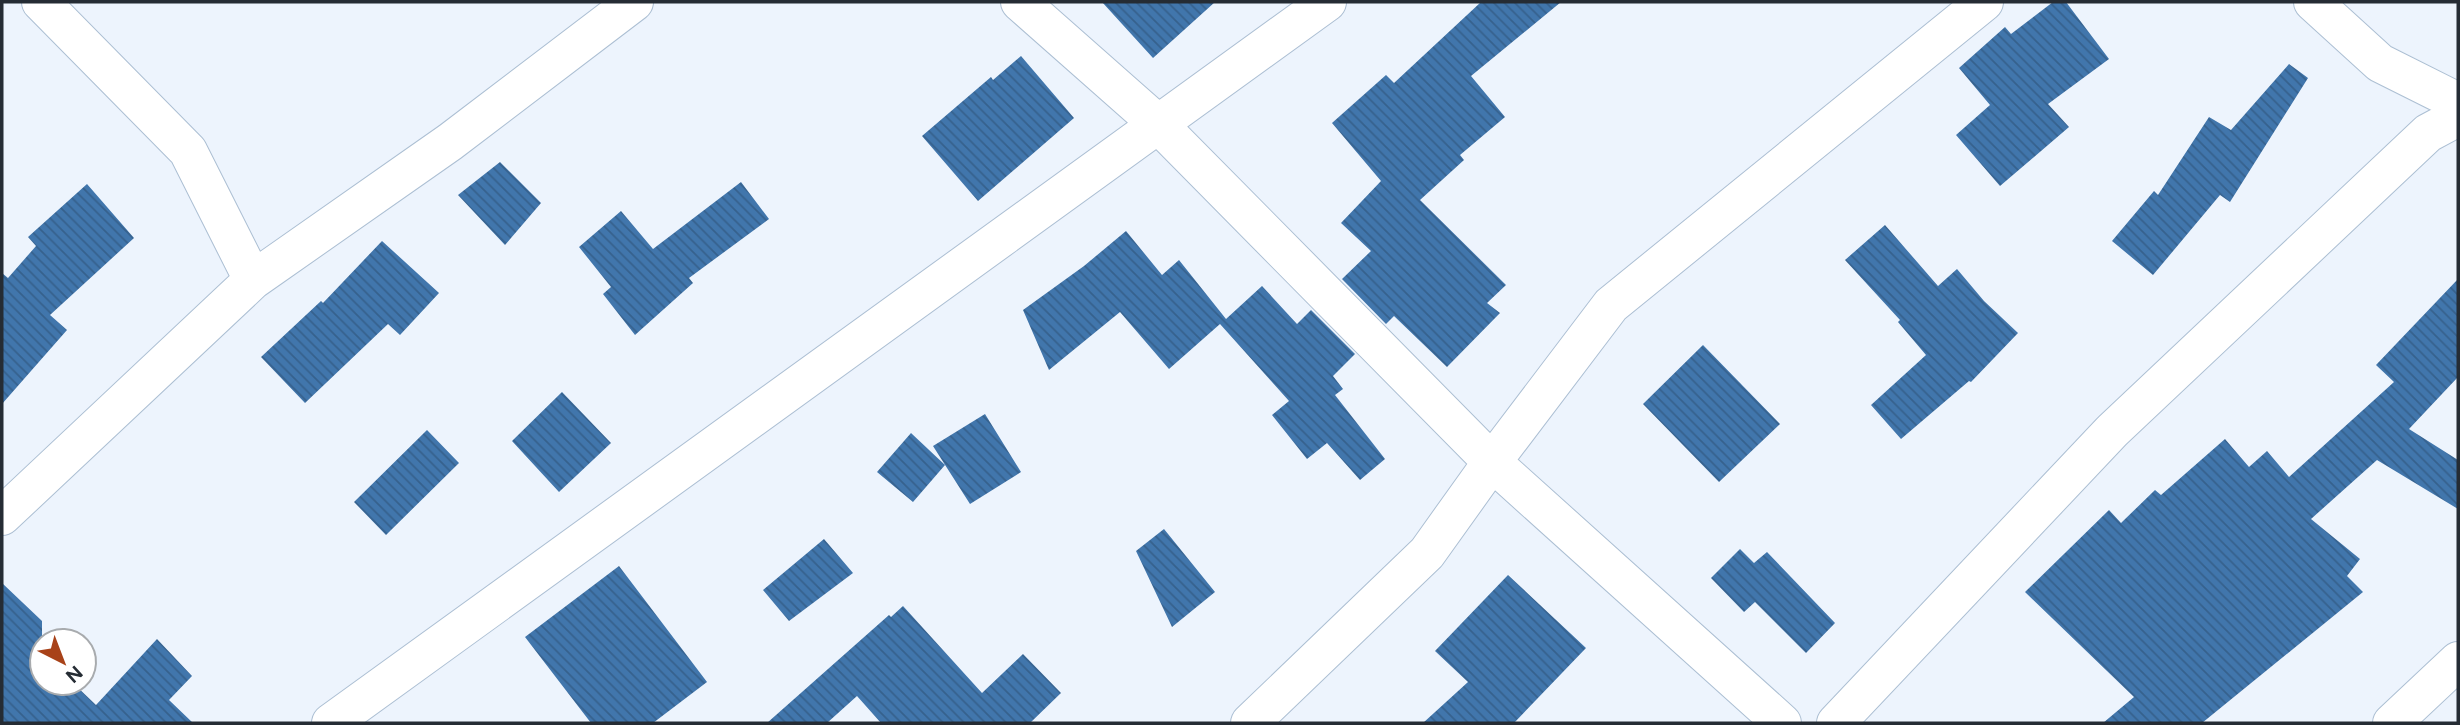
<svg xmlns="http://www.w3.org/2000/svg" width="2460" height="725" viewBox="0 0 2460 725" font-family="Figtree,sans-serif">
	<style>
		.building { fill: url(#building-back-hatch) }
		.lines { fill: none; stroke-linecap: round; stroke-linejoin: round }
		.minor-casing { stroke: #acbfd3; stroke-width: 40 }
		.minor { stroke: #fff; stroke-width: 38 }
	</style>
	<defs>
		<pattern id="building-back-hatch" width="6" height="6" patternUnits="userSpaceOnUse" patternTransform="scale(1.75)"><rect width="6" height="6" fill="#4176ac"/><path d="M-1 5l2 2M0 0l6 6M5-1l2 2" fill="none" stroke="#36618d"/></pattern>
	</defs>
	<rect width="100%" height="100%" fill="#edf4fd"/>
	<path class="building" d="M 1102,2 L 1215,2 L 1153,58 Z
		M 1481,2 L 1561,2 L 1471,76 L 1505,117 L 1460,155 L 1464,160 L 1420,200 L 1506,285 L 1487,303 L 1500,313 L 1447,367 L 1394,316 L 1386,324 L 1342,279 L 1371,251 L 1341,223 L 1381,181 L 1332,123 L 1386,75 L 1394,83 Z
		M 2053,2 L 2066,2 L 2109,59 L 2048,104 L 2069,127 L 2000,186 L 1956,135 L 1990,105 L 1959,68 L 2005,27 L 2011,34 Z
		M 1021,56 L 1074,118 L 978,201 L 922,136 L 991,77 L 993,80 Z
		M 2289,64 L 2308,78 L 2230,202 L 2220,195 L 2153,275 L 2112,241 L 2154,191 L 2158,195 L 2209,117 L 2231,130 Z
		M 500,162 L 541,203 L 505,245 L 458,195 Z
		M 741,182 L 769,219 L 689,278 L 693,283 L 635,335 L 603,294 L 611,287 L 579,247 L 621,211 L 653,249 Z
		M 87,184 L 134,238 L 50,315 L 67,330 L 2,404 L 2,273 L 8,278 L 36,246 L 28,237 Z
		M 1885,225 L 1938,286 L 1957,269 L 1984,301 L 2018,333 L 1971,382 L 1969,381 L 1901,439 L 1871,405 L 1926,355 L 1898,322 L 1900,320 L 1845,260 Z
		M 1126,231 L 1162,275 L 1179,260 L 1226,319 L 1262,286 L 1297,324 L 1311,310 L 1355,354 L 1333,376 L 1343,389 L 1335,395 L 1385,459 L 1360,480 L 1327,443 L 1307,459 L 1272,415 L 1289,401 L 1220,324 L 1169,369 L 1120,312 L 1049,370 L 1023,310 L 1084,266 Z
		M 382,241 L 439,293 L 400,335 L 388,324 L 305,403 L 261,357 L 321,301 L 323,303 Z
		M 2458,279 L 2458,377 L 2409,429 L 2458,460 L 2458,509 L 2377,460 L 2311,519 L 2360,559 L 2347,576 L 2363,592 L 2202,723 L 2103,723 L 2134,697 L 2025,592 L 2109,510 L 2121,523 L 2155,490 L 2161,495 L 2225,439 L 2249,467 L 2267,451 L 2289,477 L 2394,382 L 2376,365 Z
		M 1703,345 L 1780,424 L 1719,482 L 1643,404 Z
		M 562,392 L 611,443 L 559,492 L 512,441 Z
		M 985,414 L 1021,472 L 970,504 L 933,446 Z
		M 427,430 L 459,463 L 386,535 L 354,502 Z
		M 911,433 L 945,465 L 913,502 L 877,472 Z
		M 1164,529 L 1215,592 L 1172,627 L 1136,551 Z
		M 824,539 L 853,573 L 789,621 L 763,590 Z
		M 1740,549 L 1754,563 L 1767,552 L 1835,623 L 1806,653 L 1755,602 L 1744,612 L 1711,578 Z
		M 619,566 L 707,682 L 653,723 L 591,723 L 525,637 Z
		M 1508,575 L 1586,648 L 1514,723 L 1423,723 L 1468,682 L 1435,651 Z
		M 2,583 L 42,621 L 42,683 L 73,683 L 96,705 L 157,639 L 192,676 L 169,700 L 193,723 L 2,723 Z
		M 903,606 L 982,693 L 1023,654 L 1061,693 L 1030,723 L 881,723 L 857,696 L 827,723 L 767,723 L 889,615 L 891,617 Z"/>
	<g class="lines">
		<g class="minor-casing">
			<path id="minor" d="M 41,2 L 188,151 L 253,280
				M 1020,2 L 1157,123 L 1492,462 L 1782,723
				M 2313,2 L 2380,63 L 2458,102
				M 2,516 L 253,280 L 450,142 L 634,2
				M 331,723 L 1327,2
				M 1250,723 L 1427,553 L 1492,462 L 1611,305 L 1984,2
				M 1836,723 L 2112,431 L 2428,133 L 2458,117
				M 2392,723 L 2458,661"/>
		</g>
		<use href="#minor" class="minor"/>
	</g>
	<rect width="2460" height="725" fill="none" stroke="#252c34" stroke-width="7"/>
	<g transform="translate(63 662) rotate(138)"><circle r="33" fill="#ffffff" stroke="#a8abae" stroke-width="2"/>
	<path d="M0-5L12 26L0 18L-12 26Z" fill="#a84219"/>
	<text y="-10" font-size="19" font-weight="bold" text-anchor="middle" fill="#252c34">N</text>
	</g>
</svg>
